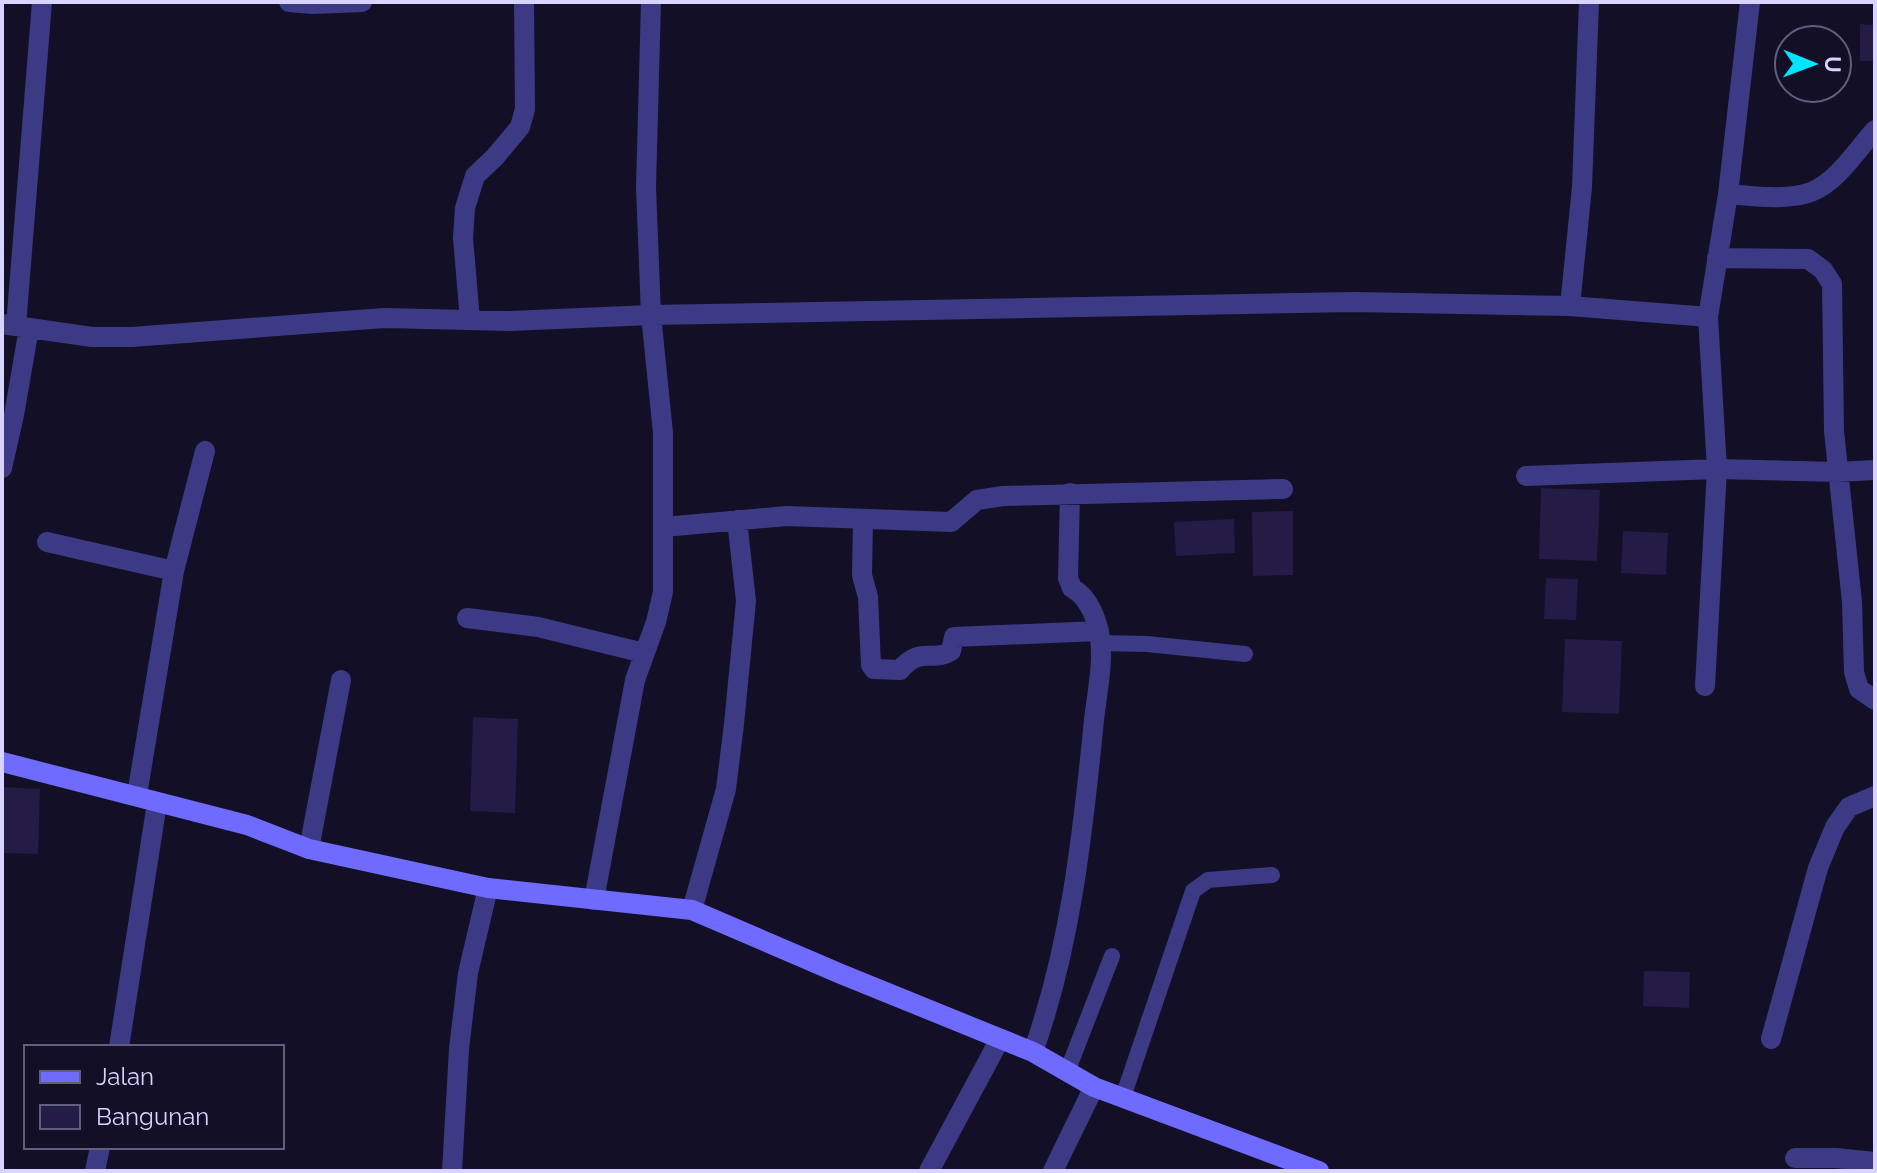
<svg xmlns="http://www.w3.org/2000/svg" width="1877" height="1173" viewBox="0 0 1877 1173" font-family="Raleway,sans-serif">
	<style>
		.building { fill: #241b47 }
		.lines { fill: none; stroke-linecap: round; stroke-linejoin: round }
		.lane { stroke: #3d3a85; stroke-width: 16 }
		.street { stroke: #3d3a85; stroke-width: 20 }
		.secondary { stroke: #6f6bff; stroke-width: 20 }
	</style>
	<rect width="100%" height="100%" fill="#130f26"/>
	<path class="building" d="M 1860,24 L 1875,25 L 1875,61 L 1860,61 Z
		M 1541,488 L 1600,490 L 1597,561 L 1539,559 Z
		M 1293,511 L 1293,575 L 1253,576 L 1252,512 Z
		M 1234,519 L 1235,553 L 1176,556 L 1174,522 Z
		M 1623,531 L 1668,533 L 1666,575 L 1621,573 Z
		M 1546,578 L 1578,579 L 1576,620 L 1544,619 Z
		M 1565,639 L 1622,641 L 1619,714 L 1562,712 Z
		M 473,717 L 518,719 L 515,813 L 470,811 Z
		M 2,787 L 40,789 L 38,854 L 2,853 Z
		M 1644,971 L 1690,972 L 1689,1008 L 1643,1006 Z"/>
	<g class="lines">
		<path class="lane" d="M 1101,643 L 1147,644 L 1245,654
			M 1067,1072 L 1112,956
			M 1123,1097 L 1193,891 L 1208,880 L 1272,875"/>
		<path class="street" d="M 289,2 L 313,4 L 362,2
			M 1875,130 C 1857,150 1837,182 1811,192 C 1787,201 1753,196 1728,194 L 1708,317 L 1717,469 L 1837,472 L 1875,470
			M 1728,194 L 1750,2
			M 1717,258 L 1808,259 L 1823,270 L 1832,284 L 1834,431 L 1852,602 L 1854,672 L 1859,689 L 1875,700
			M 1570,306 L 1582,187 L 1589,2
			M 470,320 L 463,238 L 465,208 L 475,176 L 495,157 L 520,127 L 525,109 L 524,2
			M 2,324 L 92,337 L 132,337 L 384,318 L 510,321 L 651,315 L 1354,302 L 1570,306 L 1708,317
			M 16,326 L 42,2
			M 2,468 L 14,415 L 29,328
			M 1526,476 L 1717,469 L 1705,686
			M 863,520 L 862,575 L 868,597 L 871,665 L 874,669 L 900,670 C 921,645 933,663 951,651 L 954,637 L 1099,631
			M 664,527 L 787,516 L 951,522 L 977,500 L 1003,496 L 1283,489
			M 47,542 L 174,571
			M 467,618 L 538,627 L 644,653
			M 137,795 L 174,571 L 205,451
			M 309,849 L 341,680
			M 594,900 L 635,680 L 656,622 L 663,592 L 663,433 L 651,315 L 646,187 L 651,2
			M 692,910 L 726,789 L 734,724 L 746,601 L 737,520
			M 1771,1039 L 1818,868 L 1835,827 L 1849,807 L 1875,796
			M 119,1047 L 157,803
			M 1033,1052 C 1070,948 1082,840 1093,730 C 1095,703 1104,665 1100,639 C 1098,621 1089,597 1072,588 L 1068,578 L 1070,493
			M 1795,1158 L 1836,1158 L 1875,1162
			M 95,1171 L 100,1147
			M 452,1171 L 459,1049 L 468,973 L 488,888
			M 929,1171 L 1000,1039
			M 1053,1171 L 1094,1087"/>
		<path class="secondary" d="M 2,762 L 247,825 L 309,849 L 488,888 L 692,910 L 841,974 L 1033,1052 L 1094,1087 L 1319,1171"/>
	</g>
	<rect width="1877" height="1173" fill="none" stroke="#d9d4ff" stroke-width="8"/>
	<rect x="24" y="1045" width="260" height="104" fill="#130f26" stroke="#625e7d" stroke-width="2"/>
	<rect x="40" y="1071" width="40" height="12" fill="#6f6bff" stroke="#625e7d" stroke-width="2"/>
	<text x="96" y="1085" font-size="24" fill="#d9d4ff">Jalan</text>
	<rect x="40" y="1105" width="40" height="24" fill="#241b47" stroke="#625e7d" stroke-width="2"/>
	<text x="96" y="1125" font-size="24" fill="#d9d4ff">Bangunan</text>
	<g transform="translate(1813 64) rotate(91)"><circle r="38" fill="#130f26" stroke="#625e7d" stroke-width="2"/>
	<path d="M0-6L14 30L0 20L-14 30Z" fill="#00e5ff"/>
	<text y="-12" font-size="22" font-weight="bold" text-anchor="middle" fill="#d9d4ff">U</text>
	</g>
</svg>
